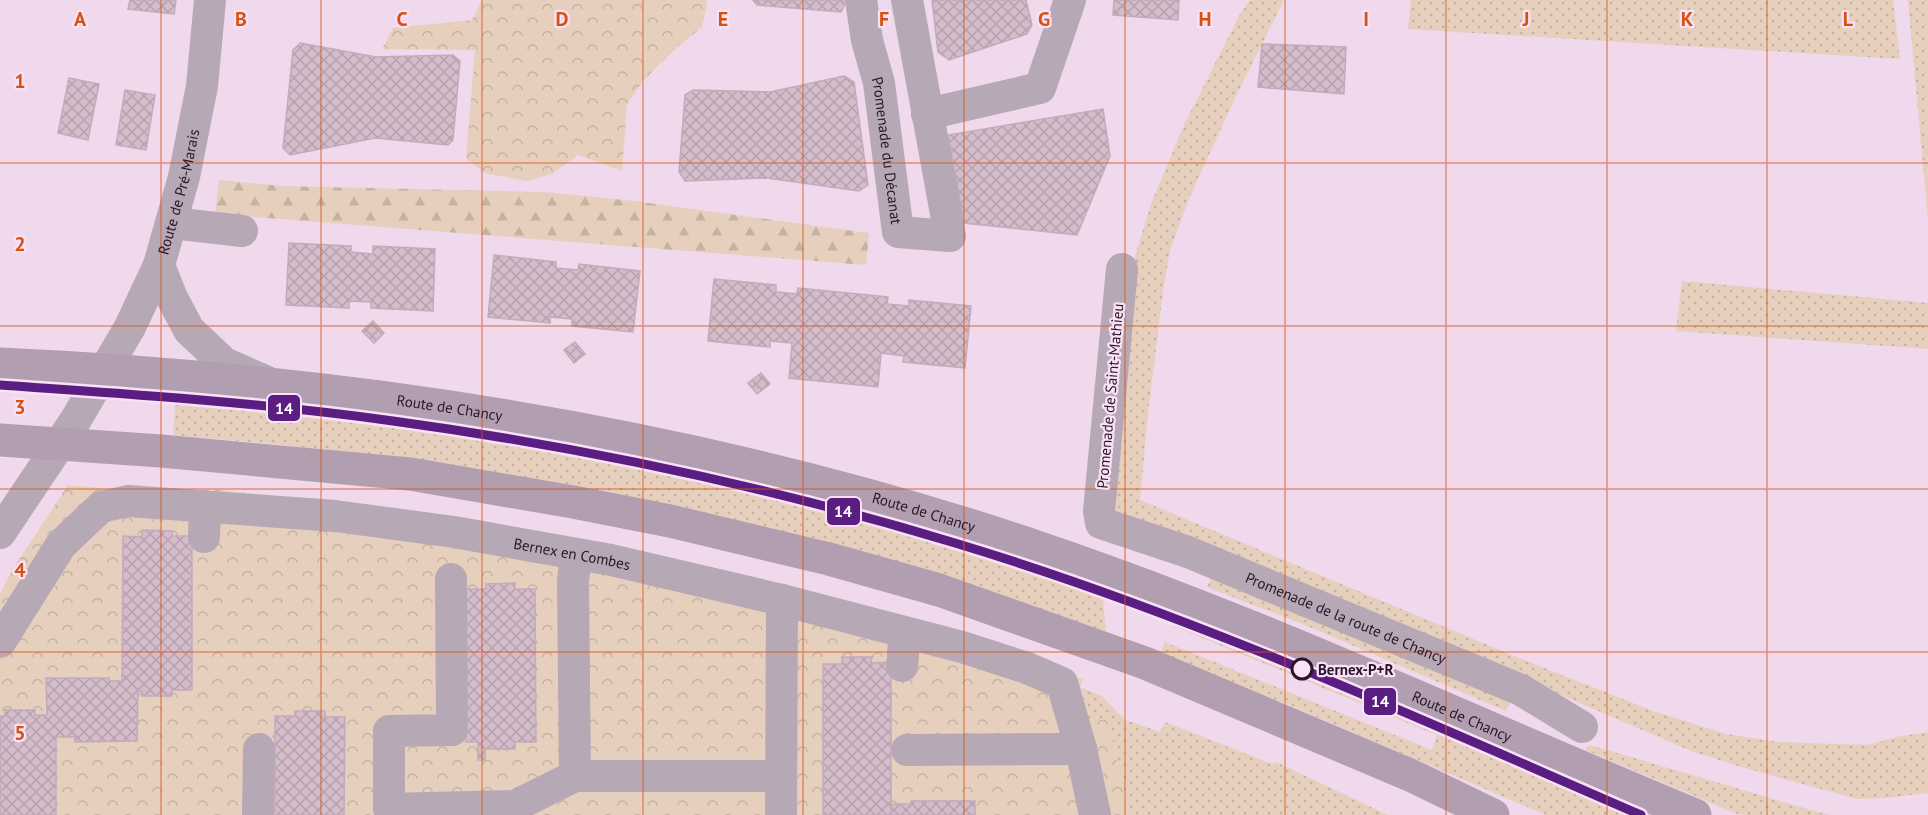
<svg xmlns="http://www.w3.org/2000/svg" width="1928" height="815" viewBox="0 0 1928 815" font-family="'PT Sans',sans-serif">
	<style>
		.grass { fill: url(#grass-dots) }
		.forest { fill: url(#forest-firs) }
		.park { fill: url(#park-crowns) }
		.building { fill: url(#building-cross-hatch); stroke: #c3abbb; stroke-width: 1.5 }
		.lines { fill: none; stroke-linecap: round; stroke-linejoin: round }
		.minor { stroke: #b6a8b5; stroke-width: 32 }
		.major { stroke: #b29eb1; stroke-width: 33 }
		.tram-1-casing { stroke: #f9e2f7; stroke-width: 14 }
		.tram-1 { stroke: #5a1e82; stroke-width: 9 }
		.grid { fill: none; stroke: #d5520f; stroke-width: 1.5; stroke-opacity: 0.55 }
		.stop-dot { fill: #f9e2f7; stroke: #2a1528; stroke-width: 3 }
		.labels { text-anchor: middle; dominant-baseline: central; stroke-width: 4.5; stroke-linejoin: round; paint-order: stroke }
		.street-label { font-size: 15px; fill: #2a1528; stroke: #f9e2f7 }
		.stop-label { font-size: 15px; font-weight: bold; fill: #2a1528; stroke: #f9e2f7; text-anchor: start }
		.grid-label { font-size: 20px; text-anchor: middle; font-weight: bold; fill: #d5520f; stroke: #f9e2f7; stroke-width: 4.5; stroke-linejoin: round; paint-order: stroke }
		.line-badge { stroke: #f9e2f7; stroke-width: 2 }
		.badge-label { font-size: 16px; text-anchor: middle; font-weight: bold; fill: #fff }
	</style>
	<defs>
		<pattern id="grass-dots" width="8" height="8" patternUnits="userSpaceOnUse" patternTransform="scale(1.5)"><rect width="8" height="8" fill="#e6d0bd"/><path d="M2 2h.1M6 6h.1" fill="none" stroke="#c5b2a2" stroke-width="1.8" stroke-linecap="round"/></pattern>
		<pattern id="forest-firs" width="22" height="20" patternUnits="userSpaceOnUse" patternTransform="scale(1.5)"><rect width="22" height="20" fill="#e6d0bd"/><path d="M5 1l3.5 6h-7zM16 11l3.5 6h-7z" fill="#c5b2a2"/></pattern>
		<pattern id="park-crowns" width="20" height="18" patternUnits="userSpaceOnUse" patternTransform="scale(1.5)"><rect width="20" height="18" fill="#e6d0bd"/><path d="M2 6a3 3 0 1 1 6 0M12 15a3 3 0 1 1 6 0" fill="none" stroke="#c5b2a2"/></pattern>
		<pattern id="building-cross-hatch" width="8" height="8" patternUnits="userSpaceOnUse" patternTransform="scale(1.5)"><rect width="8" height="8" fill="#d4bccb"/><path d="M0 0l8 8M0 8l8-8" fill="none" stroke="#b6a1ae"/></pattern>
	</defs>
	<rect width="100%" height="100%" fill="#f0d8ed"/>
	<path class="grass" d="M 1250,0 L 1284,0 L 1233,102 L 1188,201 L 1170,251 L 1163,291 L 1148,414 L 1140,500 L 1514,656 L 1653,711 L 1726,734 L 1779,742 L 1868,745 L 1896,737 L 1928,732 L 1928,793 L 1885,798 L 1857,799 L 1741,767 L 1691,751 L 1531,682 L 1106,507 L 1134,260 L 1151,204 L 1184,125 L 1239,16 Z
		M 1411,0 L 1893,0 L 1900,59 L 1408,29 Z
		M 1908,0 L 1928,0 L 1928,220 Z
		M 1682,281 L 1928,303 L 1928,349 L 1676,331 Z
		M 176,391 L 325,406 L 539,436 L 754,481 L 942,532 L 1102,585 L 1106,634 L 412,461 L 283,445 L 173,435 Z
		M 1213,575 L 1510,700 L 1506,711 L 1305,625 L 1207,587 Z
		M 1177,613 L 1657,815 L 1546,815 L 1291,706 L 1160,654 L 1165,642 L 1432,750 L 1437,735 L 1171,625 Z
		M 1080,687 L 1102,696 L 1125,720 L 1160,732 L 1165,722 L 1272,764 L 1276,762 L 1388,815 L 1129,815 L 1108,720 L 1089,722 Z
		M 1590,745 L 1814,811 L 1831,815 L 1740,815 L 1585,750 Z"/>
	<path class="forest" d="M 219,180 L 282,186 L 546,192 L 634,201 L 869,233 L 866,265 L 215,214 Z"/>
	<path class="park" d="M 482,0 L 706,0 L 707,4 L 702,27 L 673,51 L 643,81 L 627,104 L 622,171 L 578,155 L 552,174 L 527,181 L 485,173 L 466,159 L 475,50 L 382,49 L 393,28 L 472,20 Z
		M 68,485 L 212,498 L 213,489 L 408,512 L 943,632 L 1083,679 L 1080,687 L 1089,722 L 1108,719 L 1129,815 L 0,815 L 0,594 L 13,569 Z"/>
	<path class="building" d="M 130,0 L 176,0 L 174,14 L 128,9 Z
		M 753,0 L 845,0 L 846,2 L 841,12 L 757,5 Z
		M 932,0 L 1026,0 L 1032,25 L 1027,34 L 949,60 L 938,52 Z
		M 1114,0 L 1179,0 L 1178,20 L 1113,15 Z
		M 300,43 L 376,57 L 453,55 L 460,61 L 453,140 L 448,145 L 375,138 L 290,155 L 283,148 L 293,50 Z
		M 1262,44 L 1346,47 L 1344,94 L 1258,87 Z
		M 844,76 L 854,82 L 868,185 L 859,191 L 767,178 L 685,181 L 679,172 L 685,95 L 693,90 L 770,92 Z
		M 69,78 L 99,84 L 88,140 L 58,133 Z
		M 125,90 L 155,95 L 146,150 L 116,145 Z
		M 1103,109 L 1110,156 L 1077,235 L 964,223 L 948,135 Z
		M 289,243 L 351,246 L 351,252 L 373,254 L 373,246 L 435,249 L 433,311 L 371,308 L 371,302 L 349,301 L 349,308 L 286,305 Z
		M 494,255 L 556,262 L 556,268 L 578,270 L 579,264 L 640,271 L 633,332 L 572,326 L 572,319 L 550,317 L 550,323 L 488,317 Z
		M 714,279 L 776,285 L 776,292 L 797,294 L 798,288 L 888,297 L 887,304 L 909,306 L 909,300 L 971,306 L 965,368 L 903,362 L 904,356 L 881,353 L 878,387 L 789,378 L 792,343 L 770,341 L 770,347 L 708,341 Z
		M 373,321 L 384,333 L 374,343 L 362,331 Z
		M 575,342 L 585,354 L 574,363 L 564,350 Z
		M 761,373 L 770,384 L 757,394 L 748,383 Z
		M 142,530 L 172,531 L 172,536 L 192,536 L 192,690 L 172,690 L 172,696 L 142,696 L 142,691 L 138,691 L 137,741 L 75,742 L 75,737 L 56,737 L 56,815 L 0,815 L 0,716 L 5,716 L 5,710 L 35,710 L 35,715 L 47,715 L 46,678 L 109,678 L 109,681 L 122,681 L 123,536 L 142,537 Z
		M 515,583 L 515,589 L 535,589 L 536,742 L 515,742 L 515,749 L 485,749 L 485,760 L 478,760 L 478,742 L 466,742 L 465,589 L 486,589 L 486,584 Z
		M 842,657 L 872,657 L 871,663 L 891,662 L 891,815 L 823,815 L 823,664 L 842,664 Z
		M 295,711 L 325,711 L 325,717 L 345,717 L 344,815 L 275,815 L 275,716 L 295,716 Z
		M 911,801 L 975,801 L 975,815 L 891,815 L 891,804 L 911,804 Z"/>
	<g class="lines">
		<g class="minor">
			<path id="s1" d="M 861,0 L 867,40 L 879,83 L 898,232 L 950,236 L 907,0"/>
			<path d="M 927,114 L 1040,88 L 1070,0"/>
			<path d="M 172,223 L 242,231"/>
			<path d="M 159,265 L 172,298 L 189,330 L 224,363 L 265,381"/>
			<path id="s2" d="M 1122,269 L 1099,511 L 1101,523 L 1188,552 L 1521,690 L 1582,727"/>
			<path id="s3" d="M 0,533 L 75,421 L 130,327 L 159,265 L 184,177 L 202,86 L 210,0"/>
			<path d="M 204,537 L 205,506"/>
			<path d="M 576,555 L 573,581 L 575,776 L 781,776"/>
			<path d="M 451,579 L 452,730 L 389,731 L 389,809 L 515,806 L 575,776"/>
			<path id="s4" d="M 0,642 L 61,545 L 101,507 L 128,501 L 335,516 L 454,532 L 611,560 L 782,600 L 962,647 L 1027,668 L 1062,683 L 1081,749 L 1095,815"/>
			<path d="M 902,666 L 905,633"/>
			<path d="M 907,750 L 1081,749"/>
			<path d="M 258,815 L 259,749"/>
			<path d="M 781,815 L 782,600"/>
		</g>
		<g class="major">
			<path id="s5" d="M 0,364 C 354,380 710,435 1046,550 C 1267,625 1479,726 1695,815"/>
			<path d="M 0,440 L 161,451 L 410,474 L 573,502 L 670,521 L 829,559 L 939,590 L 1145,663 L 1410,775 L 1493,815"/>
		</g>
		<g class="tram-1-casing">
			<path id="tram-1" d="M 0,385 C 131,394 263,403 393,421 C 583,447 771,487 955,543 C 1191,614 1415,717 1641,815"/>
		</g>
		<use href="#tram-1" class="tram-1"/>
	</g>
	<path class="grid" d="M 161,0 L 161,815M 321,0 L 321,815M 482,0 L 482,815M 643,0 L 643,815M 803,0 L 803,815M 964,0 L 964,815M 1125,0 L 1125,815M 1285,0 L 1285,815M 1446,0 L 1446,815M 1607,0 L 1607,815M 1767,0 L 1767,815M 0,163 L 1928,163M 0,326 L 1928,326M 0,489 L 1928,489M 0,652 L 1928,652"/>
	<circle class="stop-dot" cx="1302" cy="669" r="10"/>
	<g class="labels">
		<g class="street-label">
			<text stroke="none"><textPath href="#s1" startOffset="153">Promenade du Décanat</textPath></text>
			<text stroke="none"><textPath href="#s3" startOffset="388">Route de Pré-Marais</textPath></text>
			<text transform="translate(1110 396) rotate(-85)">Promenade de Saint-Mathieu</text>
			<text stroke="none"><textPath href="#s5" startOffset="452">Route de Chancy</textPath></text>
			<text stroke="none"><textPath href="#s5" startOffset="938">Route de Chancy</textPath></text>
			<text stroke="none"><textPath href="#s4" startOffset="645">Bernex en Combes</textPath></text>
			<text stroke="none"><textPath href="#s2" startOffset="518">Promenade de la route de Chancy</textPath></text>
			<text stroke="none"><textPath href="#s5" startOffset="1514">Route de Chancy</textPath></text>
		</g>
		<g class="stop-label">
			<text x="1318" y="669">Bernex-P+R</text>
		</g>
	</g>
	<g class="grid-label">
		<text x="80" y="26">A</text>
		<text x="241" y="26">B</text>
		<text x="402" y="26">C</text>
		<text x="562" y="26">D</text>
		<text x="723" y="26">E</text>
		<text x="884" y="26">F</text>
		<text x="1044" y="26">G</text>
		<text x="1205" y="26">H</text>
		<text x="1366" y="26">I</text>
		<text x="1526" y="26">J</text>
		<text x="1687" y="26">K</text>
		<text x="1848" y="26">L</text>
		<text x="20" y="88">1</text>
		<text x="20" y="251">2</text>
		<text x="20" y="414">3</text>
		<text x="20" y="577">4</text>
		<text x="20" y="740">5</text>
	</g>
	<g class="line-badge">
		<rect x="267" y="394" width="34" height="28" rx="6" fill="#5a1e82"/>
		<rect x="826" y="497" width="35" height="29" rx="6" fill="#5a1e82"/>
		<rect x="1363" y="687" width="34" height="29" rx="6" fill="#5a1e82"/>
	</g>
	<g class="badge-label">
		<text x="284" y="414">14</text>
		<text x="843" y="517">14</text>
		<text x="1380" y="707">14</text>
	</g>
</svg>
